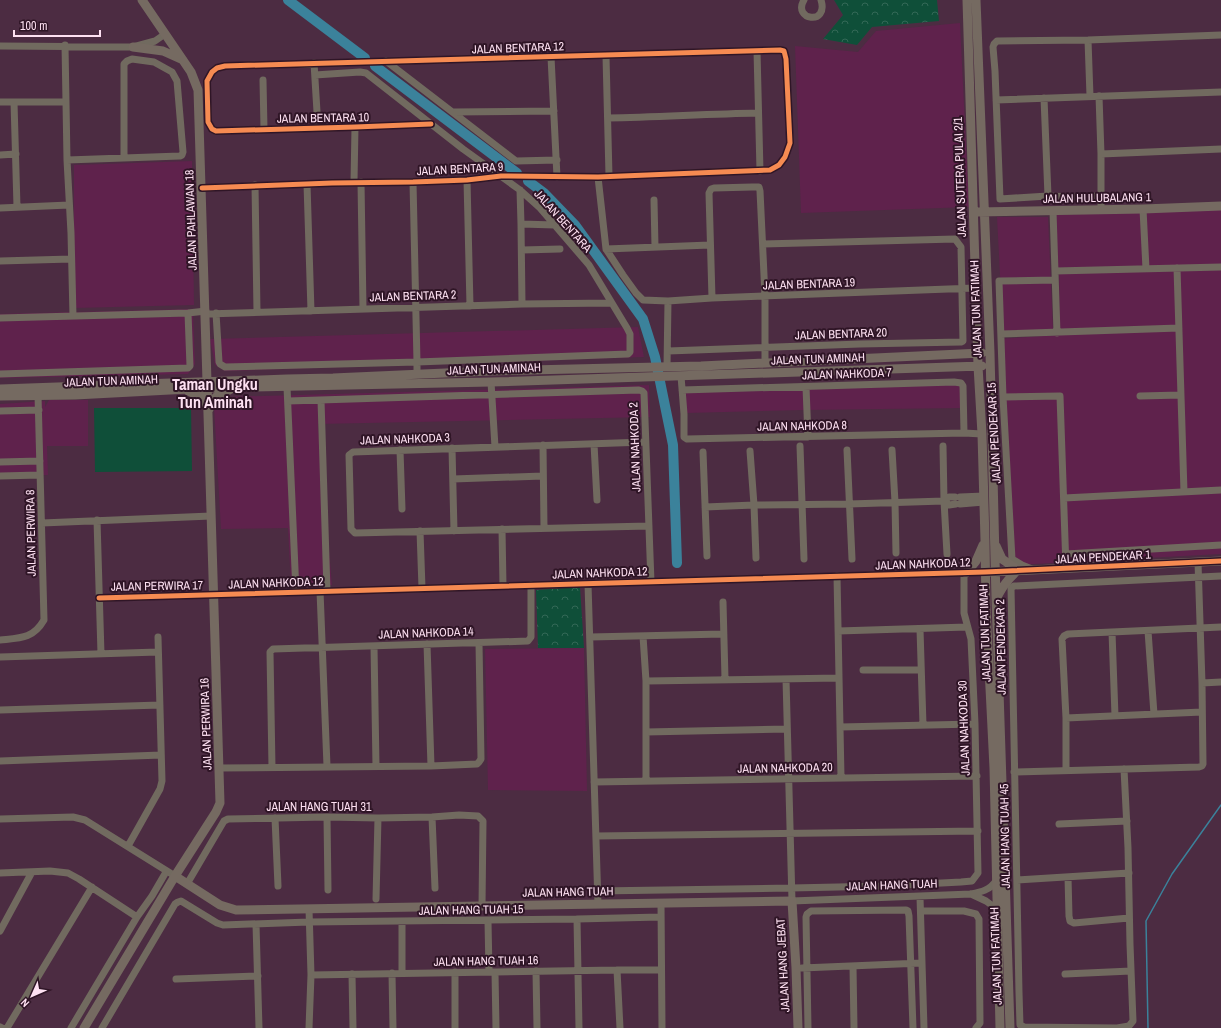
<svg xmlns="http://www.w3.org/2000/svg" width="1221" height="1028" viewBox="0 0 1221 1028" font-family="'Archivo Narrow',sans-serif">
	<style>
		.built { fill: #5f224c }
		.park { fill: url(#park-crowns) }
		.pitch { fill: #0f4f39 }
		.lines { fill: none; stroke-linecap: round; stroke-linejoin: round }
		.stream { stroke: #3b829b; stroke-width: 1.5 }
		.river { stroke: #3b829b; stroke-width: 10 }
		.street { stroke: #716a5f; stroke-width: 7 }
		.secondary { stroke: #756a61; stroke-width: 9 }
		.cycleway-casing { stroke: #2f1526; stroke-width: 8 }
		.cycleway { stroke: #f68b52; stroke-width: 5 }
		.labels { text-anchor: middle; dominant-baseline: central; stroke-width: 4; stroke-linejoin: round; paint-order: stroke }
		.street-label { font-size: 12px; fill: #fee1f2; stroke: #2f1526 }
		.district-label { font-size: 16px; font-weight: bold; fill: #fee1f2; stroke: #2f1526 }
	</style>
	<defs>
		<pattern id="park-crowns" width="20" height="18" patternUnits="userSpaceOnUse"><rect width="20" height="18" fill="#0f4f39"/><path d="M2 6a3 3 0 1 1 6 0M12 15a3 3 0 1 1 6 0" fill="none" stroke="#336856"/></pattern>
	</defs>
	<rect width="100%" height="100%" fill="#4c2c42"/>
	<path class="built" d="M 960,23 L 969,207 L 801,213 L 795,46 L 858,52 L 876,31 Z
		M 192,161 L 194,305 L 74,308 L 74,165 Z
		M 1221,209 L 1221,265 L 1057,268 L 1055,215 Z
		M 997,217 L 1048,217 L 1053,331 L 1003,332 Z
		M 1221,270 L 1221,554 L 1015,565 L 1008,557 L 998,339 L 1060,335 L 1059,273 Z
		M 193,309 L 195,364 L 188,374 L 0,378 L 0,314 Z
		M 638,327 L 644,357 L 225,371 L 215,365 L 210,339 Z
		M 954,384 L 961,387 L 962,408 L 803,410 L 686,413 L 684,392 Z
		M 649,385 L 650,417 L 318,424 L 332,585 L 291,586 L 288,528 L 221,529 L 214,407 L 225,397 Z
		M 49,400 L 88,400 L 88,446 L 47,446 L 48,475 L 0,476 L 0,404 L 45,401 L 45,407 Z
		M 584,648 L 587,791 L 488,790 L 485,649 Z"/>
	<path class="park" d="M 834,0 L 937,0 L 939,21 L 872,27 L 857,45 L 823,39 L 843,15 Z
		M 580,587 L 584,648 L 538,648 L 536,590 Z"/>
	<path class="pitch" d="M 94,408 L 191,408 L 192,471 L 95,472 Z"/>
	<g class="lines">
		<path class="stream" d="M 1148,1028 L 1146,921 L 1172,874 L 1221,805"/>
		<path class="river" d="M 288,0 L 365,58
			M 375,66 L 517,173
			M 528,181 L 544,193 L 575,225 L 643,319 L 655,357 L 673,445 L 677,563"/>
		<path class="street" d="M 804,0 C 792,20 829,26 821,0
			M 1088,40 L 1090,96
			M 65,45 L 67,160 L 71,233 L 73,316
			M 0,46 L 133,47 L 155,41 L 165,34
			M 757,51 L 760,171
			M 606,56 L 609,176
			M 551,57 L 557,177
			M 386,61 L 516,161 L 557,160
			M 314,63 L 318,128
			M 315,75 L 360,72 L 366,73 L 463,149 L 520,190 L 540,208 L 589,265 L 627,328 L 630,334 L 630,352 L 628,354 L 417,362 L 417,374
			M 263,80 L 264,129
			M 1099,96 L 1101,154 L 1101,210
			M 1044,98 L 1048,196
			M 996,100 L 1221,92
			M 0,102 L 66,102
			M 14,102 L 17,207
			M 453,112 L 554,111
			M 608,118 C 658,117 708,114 758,113
			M 1101,154 L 1221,149
			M 0,155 L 16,154
			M 67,160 L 180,156 L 182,155 L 183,152 L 177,81 L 172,72 L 154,62 L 132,59 L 127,61 L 124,64 L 124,158
			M 598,177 L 606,249 L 623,275 L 636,293 L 643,300 L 668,301 L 712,298 L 975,288
			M 467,180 L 470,306
			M 354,182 L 355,127
			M 361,182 L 363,309
			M 307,184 L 311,311
			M 255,185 L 257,312
			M 202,188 L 332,183 L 413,182 L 467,180 L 501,176 L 598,177 L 770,170 L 779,165 L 785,157 L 790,143 L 786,59 L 784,51 L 780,50 L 225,66 L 217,68 L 212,72 L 207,81 L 208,122 L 212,129 L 216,131 L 355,127 L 431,124
			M 520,190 L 521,224 L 522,304
			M 1101,196 L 1075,197 L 1048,196 L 1000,199 L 995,71 L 993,47 L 994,44 L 997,41 L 1088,40 L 1221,35
			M 654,200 L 655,247
			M 0,208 L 69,205
			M 1143,209 L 1146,269
			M 1053,211 L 1057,333
			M 521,224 L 555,225
			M 606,249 L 710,245
			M 522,250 L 560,249
			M 0,261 L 71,259
			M 1177,268 L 1184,492
			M 1055,271 L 1221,267
			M 712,298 L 709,193 L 711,189 L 714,188 L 752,187 L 759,187 L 760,191 L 765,296 L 765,363
			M 216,313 L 219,362 L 220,364 L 225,367 L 417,362 L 413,182
			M 206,314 L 522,304 L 611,303
			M 0,318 L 188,313 L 206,311
			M 1001,334 L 1179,328
			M 668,351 L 860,344 L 961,342 L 963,341 L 961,247 L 955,239 L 763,244
			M 667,367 L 668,301
			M 0,374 L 188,368 L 190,366 L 188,313
			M 681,376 L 684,414 L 684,437 L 687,439 L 964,433 L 982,434
			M 491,382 L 495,447
			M 287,387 L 296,592
			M 806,387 L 808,437
			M 682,390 L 954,382 L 961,383 L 963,386 L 964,433
			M 1140,396 L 1181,395
			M 1003,397 L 1060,396 L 1066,568
			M 321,400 L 327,591
			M 288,401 L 639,390 L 642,391 L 644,393 L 651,582
			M 0,411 L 39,410
			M 645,442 L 353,452 L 349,455 L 351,529 L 355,533 L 649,526
			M 594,444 L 597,500
			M 543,445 L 544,528
			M 800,446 L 804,559
			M 943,446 L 944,501 L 947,554
			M 452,448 L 454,531
			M 400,450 L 402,509
			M 847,450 L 852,559
			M 892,450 L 895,502 L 896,553
			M 750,451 L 754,505 L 756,558
			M 703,452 L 707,556
			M 0,462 L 40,461
			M 0,476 L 40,475
			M 453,479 L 543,476
			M 960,497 L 984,496
			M 1064,498 L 1221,490
			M 944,501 L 949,497 L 955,497
			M 960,504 L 984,502
			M 705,507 L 754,505 L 849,504 L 944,501 L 949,505 L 956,504
			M 97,520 L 101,654
			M 42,523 L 211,516
			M 502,529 L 503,586
			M 420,531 L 422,588
			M 1066,554 L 1221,545
			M 1032,569 L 1022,565 L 1012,559 L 1003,397 L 999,281 L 1055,280
			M 837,576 L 841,777
			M 588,584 L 598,904
			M 320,591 L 327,766
			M 99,598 L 985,572
			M 723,602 L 725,679
			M 920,629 L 923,725
			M 838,631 L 967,627
			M 1148,631 L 1154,714
			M 1112,632 L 1115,716
			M 643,636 L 646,681 L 646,781
			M 590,637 L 723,634
			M 0,640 C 20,638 33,639 44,620 L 38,395
			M 427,644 L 431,766
			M 374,646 L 376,766
			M 0,657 L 158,652
			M 863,670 L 921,670
			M 786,679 L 792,901 L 971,894 C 981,892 990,890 996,881
			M 646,681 L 839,678
			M 1202,683 L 1221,682
			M 0,710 L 160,705
			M 1066,718 L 1202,712
			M 840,727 L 975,724
			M 646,732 L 787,729
			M 0,761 L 161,755
			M 272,767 L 270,652 L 273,649 L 528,641 L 531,637 L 531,585
			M 220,768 L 431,766 L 477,764 L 479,762 L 481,759 L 479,643
			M 1124,769 L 1128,848 L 1130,944 L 1133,1021 L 1129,1026 L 1117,1028 L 1024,1027 L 1020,1025 L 1019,992 L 1011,588 L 1014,586 L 1221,576
			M 1066,770 L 1066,718 L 1062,639 L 1064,636 L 1068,634 L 1221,627
			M 1014,772 L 1199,767 L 1202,766 L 1203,764 L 1202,683 L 1198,562
			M 594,782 L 977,776
			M 327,817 L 328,890
			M 432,817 L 435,888
			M 275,818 L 278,886
			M 0,819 L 73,817 L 85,820 L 175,876
			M 1059,824 L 1127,821
			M 596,836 L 978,831
			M 128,846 L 160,789 L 162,781 L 158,637
			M 0,873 L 50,871 L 68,873 L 79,879 L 137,917
			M 1068,877 L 1069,916 L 1070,921 L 1074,923 L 1129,918
			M 1017,880 L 1129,873
			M 187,884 L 224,821 L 228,819 L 327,817 L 378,818 L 432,817 L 459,815 L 478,816 L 483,821 L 482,906
			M 597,891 L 791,888 L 884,886 L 961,882 L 972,881 L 978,873 L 975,724 L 971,639 L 964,613 L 964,573
			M 971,894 L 986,901 L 997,909
			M 920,897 L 924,1028
			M 376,899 L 378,818
			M 661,903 L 662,1028
			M 309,909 L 311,975 L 309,1028
			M 921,911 L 964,911 L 976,914 L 979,919 L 980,1023 L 976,1028
			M 577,919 L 579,1028
			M 488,921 L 489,972
			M 402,922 L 402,973
			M 256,924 L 259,1028
			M 0,931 L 32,872
			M 853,966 L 854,1028
			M 802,968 L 922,963
			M 617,970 L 620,1028
			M 536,971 L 537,1028
			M 455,972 L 455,1028
			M 495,972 L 496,1028
			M 392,973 L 393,1028
			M 352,974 L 353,1028
			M 1065,974 L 1131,971
			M 311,975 L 617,970 L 661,970
			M 176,979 L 258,976
			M 0,1027 L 2,1028
			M 7,1028 L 92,887
			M 71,1028 L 137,917 L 152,896 L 166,872
			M 102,1028 L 175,904 L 178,902 L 181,901 L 217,923 L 223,925 L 309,922 L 577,919 L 660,917
			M 808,1028 L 806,917 L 807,914 L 811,911 L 906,910 L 908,911 L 909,916 L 913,1028"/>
		<path class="secondary" d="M 967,0 L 978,366 L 982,434 L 985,540 L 986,608 L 994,768 L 1000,1028
			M 976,0 L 990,353 L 996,599 L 1010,1028
			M 133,47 L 163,51 L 183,60
			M 978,212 L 1143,209 L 1221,206
			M 0,389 L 287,379 L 333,378 L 490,371 L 701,366 L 982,353
			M 188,391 L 201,397 L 209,409
			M 0,396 L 75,395 L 208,388 L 491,382 L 982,366
			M 209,409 L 216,397 L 231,389
			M 996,546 L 1002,559 L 1018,570
			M 989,572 L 1221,561
			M 966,573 L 976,561 L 983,545
			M 996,599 C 1003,586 1007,580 1018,570
			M 175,876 L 220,905 L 236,910 L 792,901 L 796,968 L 798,1028
			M 84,1028 L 175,876 L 216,812 L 220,803 L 198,90 L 191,72 L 142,0"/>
		<g class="cycleway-casing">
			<path id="cycleway" d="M 202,188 L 332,183 L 413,182 L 467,180 L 501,176 L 598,177 L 770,170 L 779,165 L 785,157 L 790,143 L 786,59 L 784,51 L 780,50 L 225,66 L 217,68 L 212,72 L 207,81 L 208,122 L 212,129 L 216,131 L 355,127 L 431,124
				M 99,598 L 985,572 L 1221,561"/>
		</g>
		<use href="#cycleway" class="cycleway"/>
	</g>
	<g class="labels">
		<g class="street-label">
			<text transform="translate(518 48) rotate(-2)">JALAN BENTARA 12</text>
			<text transform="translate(323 118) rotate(-1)">JALAN BENTARA 10</text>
			<text transform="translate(460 169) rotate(-3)">JALAN BENTARA 9</text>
			<text transform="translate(960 177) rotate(-92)">JALAN SUTERA PULAI 2/1</text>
			<text transform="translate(1097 198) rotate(-1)">JALAN HULUBALANG 1</text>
			<text transform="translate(191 220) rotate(-92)">JALAN PAHLAWAN 18</text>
			<text transform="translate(563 221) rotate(48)">JALAN BENTARA</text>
			<text transform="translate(809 284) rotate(-2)">JALAN BENTARA 19</text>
			<text transform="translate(413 296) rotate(-2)">JALAN BENTARA 2</text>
			<text transform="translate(976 309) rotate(-92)">JALAN TUN FATIMAH</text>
			<text transform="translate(841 334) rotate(-2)">JALAN BENTARA 20</text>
			<text transform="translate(818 359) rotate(-2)">JALAN TUN AMINAH</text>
			<text transform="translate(494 369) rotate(-2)">JALAN TUN AMINAH</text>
			<text transform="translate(847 374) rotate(-2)">JALAN NAHKODA 7</text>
			<text transform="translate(111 381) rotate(-2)">JALAN TUN AMINAH</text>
			<text transform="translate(802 426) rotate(-1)">JALAN NAHKODA 8</text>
			<text transform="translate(994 433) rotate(-93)">JALAN PENDEKAR 15</text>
			<text transform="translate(405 439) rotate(-2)">JALAN NAHKODA 3</text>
			<text transform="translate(635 447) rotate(-92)">JALAN NAHKODA 2</text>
			<text transform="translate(31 533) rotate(-91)">JALAN PERWIRA 8</text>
			<text transform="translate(1103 557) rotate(-3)">JALAN PENDEKAR 1</text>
			<text transform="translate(923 564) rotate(-2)">JALAN NAHKODA 12</text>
			<text transform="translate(600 573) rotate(-2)">JALAN NAHKODA 12</text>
			<text transform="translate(276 583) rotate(-2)">JALAN NAHKODA 12</text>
			<text transform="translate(157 586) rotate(-1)">JALAN PERWIRA 17</text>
			<text transform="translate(426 633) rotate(-2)">JALAN NAHKODA 14</text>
			<text transform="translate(985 633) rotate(-92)">JALAN TUN FATIMAH</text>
			<text transform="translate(1001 647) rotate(-91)">JALAN PENDEKAR 2</text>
			<text transform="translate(206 724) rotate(-92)">JALAN PERWIRA 16</text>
			<text transform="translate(964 728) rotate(-92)">JALAN NAHKODA 30</text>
			<text transform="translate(785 768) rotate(-1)">JALAN NAHKODA 20</text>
			<text x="319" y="807">JALAN HANG TUAH 31</text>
			<text transform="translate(1005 836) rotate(-91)">JALAN HANG TUAH 45</text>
			<text transform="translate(892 885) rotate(-2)">JALAN HANG TUAH</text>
			<text transform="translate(568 892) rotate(-1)">JALAN HANG TUAH</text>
			<text transform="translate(471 910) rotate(-1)">JALAN HANG TUAH 15</text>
			<text transform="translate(996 956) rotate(-92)">JALAN TUN FATIMAH</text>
			<text transform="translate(486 961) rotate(-1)">JALAN HANG TUAH 16</text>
			<text transform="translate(783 965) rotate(-93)">JALAN HANG JEBAT</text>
		</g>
		<g class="district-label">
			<text x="215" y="384">Taman Ungku<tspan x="215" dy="18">Tun Aminah</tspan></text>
		</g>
	</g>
	<g transform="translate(32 996) rotate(225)" stroke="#2f1526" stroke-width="3" paint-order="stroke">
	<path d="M0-3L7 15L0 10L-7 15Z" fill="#fee1f2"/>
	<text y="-6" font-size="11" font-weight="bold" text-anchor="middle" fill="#fee1f2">N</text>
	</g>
	<path d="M14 30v6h86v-6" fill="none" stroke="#fee1f2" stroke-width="2"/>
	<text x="20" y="30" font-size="12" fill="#fee1f2" stroke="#2f1526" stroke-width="3" paint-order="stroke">100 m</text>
</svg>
